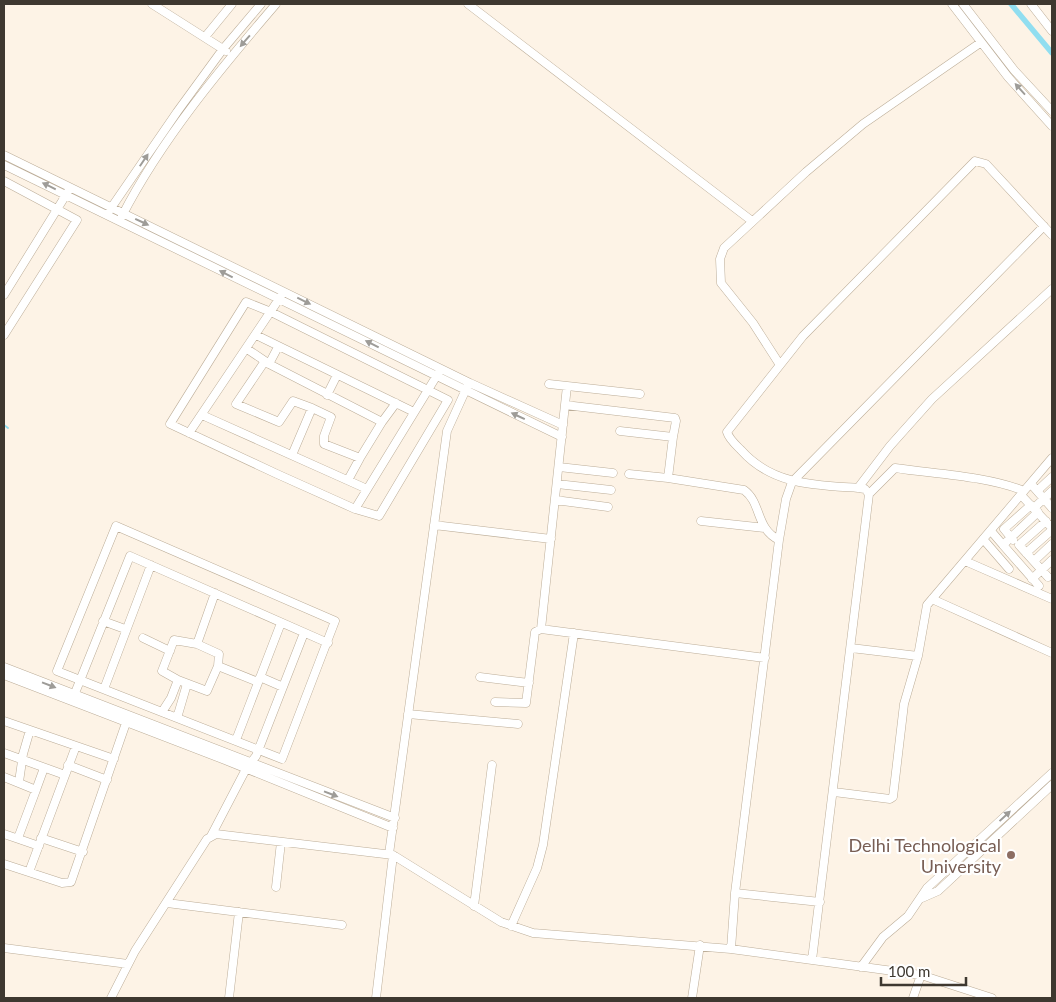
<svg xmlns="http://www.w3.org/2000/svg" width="1056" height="1002" viewBox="0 0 1056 1002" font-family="Lato,sans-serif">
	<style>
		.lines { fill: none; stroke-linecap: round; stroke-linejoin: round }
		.stream { stroke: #91def0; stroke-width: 2 }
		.canal { stroke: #91def0; stroke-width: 5.5 }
		.minor-casing { stroke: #bcad98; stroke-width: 9 }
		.minor { stroke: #fff; stroke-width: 8 }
		.oneway { fill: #9e9c98 }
		.education-dot { fill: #8d6e63; stroke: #fff; stroke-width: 2 }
		.labels { text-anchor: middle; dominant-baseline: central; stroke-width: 4.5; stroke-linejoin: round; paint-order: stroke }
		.education-label { font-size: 18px; fill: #785e54; stroke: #fff; text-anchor: end }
	</style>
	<rect width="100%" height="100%" fill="#fdf3e6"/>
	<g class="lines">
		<path class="stream" d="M 4,425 L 8,428"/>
		<path class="canal" d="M 1011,4 L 1052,53"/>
		<g class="minor-casing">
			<path id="minor" d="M 152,4 L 226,51
				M 468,4 L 752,221
				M 952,4 L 1008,77 L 1052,126
				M 963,4 L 1014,70 L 1052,111
				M 1031,4 L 1052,31
				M 205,37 L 232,4
				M 4,155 L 470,383 L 563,425
				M 4,165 L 562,437
				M 4,181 L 77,220 L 4,335
				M 109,211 L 177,112 L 223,49 L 261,4
				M 122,216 C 161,140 221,68 276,4
				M 4,295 L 69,190
				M 246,302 L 271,312 L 448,400 L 379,516 L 355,509 L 277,474 L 170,424 Z
				M 256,335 L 414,412
				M 278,347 L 269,364 L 382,422 L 360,458 L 324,444 L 324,436 L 331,417 L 312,408 L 292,455
				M 247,349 L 265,361
				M 269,364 L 265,361 L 236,404 L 279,422 L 293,401 L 312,408
				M 780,365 L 753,323 L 721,283 L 720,259 L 724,248 L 806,172 L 863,124 L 980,43
				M 549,384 L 640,394
				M 567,386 L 541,629 L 765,658
				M 327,395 L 337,375
				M 565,405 L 675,418 L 676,421 L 673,437
				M 202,415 L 367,489
				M 382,422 L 396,403
				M 620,431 L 673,437 L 668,478 L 744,490 C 762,503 755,528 779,540 L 735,893 L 820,902
				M 189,433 L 281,296
				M 559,467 L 613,473
				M 629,474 L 668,478
				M 348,480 L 360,458
				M 557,484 L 611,490
				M 1031,484 L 1052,508
				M 858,488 L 890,446 L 932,399 L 1052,289
				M 1037,491 L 1052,477
				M 869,494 L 895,468 C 935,474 987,476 1024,491
				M 1021,495 L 1052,528
				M 555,500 L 608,507
				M 1034,508 L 1052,491
				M 355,509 L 439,372
				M 1038,512 L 1003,545 L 1039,586
				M 701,521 L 765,528
				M 1046,521 L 1019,545 L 1048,577
				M 434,525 L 551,539
				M 116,526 L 335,621 L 282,759 L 57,671 Z
				M 991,531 L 1003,545
				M 983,539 L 1009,569
				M 779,540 L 786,499 L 792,482 L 1044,226
				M 1013,540 L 1004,529 L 1031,505
				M 1026,553 L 1052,530
				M 965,561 L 1052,599
				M 1034,561 L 1052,544
				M 1032,579 L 1052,560
				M 932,599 L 1052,653
				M 103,621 L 125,629
				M 143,638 L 170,651
				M 197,644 L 219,654 L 218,666
				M 851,648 L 918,656 L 927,605 L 1052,458
				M 4,667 L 395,818
				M 4,675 L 225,760 L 393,828
				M 260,677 L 283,687
				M 480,677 L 529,683
				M 178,680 L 207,691 L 218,666 L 258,682
				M 104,689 L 151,565
				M 73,698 L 130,556 L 328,643
				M 495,702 L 526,703 L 535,632 L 541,629
				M 162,712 L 171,698 L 178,680 L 162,671 L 174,640 L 197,644 L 215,593
				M 408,714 L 518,724
				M 177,718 L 187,684
				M 4,721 L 114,759
				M 236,740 L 281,623
				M 4,753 L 65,775
				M 68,765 L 107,780
				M 4,777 L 36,790 L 44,768
				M 19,782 L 23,754 L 30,730
				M 834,792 L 890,799 L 893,797 L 904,704 L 918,656
				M 4,834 L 39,846
				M 211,836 L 246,769 L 256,756 L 304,633
				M 18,838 L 36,790
				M 41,838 L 83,852
				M 389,854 L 447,431 L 467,387
				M 4,864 L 62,883 L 71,882 L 127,720
				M 29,872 L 76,746
				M 276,887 L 281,842
				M 922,898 L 938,891 L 1052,785
				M 167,903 L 342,925
				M 474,906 L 492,765
				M 511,926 L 537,868 L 543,845 L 574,633
				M 4,948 L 128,964
				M 731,949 L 735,893
				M 812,960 L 869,494 L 865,489 L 858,488 C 814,485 772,485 741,450 C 736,445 729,439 727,432 L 803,336 L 975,161 L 986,164 L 1052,235
				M 861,967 L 883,937 L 908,916 L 927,888 L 1052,773
				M 111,998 L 135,951 L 207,839 L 216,834 L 393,855 L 501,922 L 533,933 L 731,949 L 893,971 L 921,975 L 992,998
				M 229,998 L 239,912
				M 376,998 L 393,855
				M 692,998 L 700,945
				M 913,998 L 921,975"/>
		</g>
		<use href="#minor" class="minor"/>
	</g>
	<defs><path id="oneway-solid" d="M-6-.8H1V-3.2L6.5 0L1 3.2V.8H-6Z" transform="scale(1.25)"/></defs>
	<g class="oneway">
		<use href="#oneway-solid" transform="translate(245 41) rotate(131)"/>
		<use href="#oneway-solid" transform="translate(1020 89) rotate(-132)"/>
		<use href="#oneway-solid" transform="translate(144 160) rotate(-56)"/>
		<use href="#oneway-solid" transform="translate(49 186) rotate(-154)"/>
		<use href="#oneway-solid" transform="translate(142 222) rotate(25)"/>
		<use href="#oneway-solid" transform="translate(226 274) rotate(-153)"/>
		<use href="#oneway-solid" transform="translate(304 301) rotate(26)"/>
		<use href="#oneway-solid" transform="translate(372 344) rotate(-153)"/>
		<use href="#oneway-solid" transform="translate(518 416) rotate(-155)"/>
		<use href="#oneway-solid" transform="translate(49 685) rotate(21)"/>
		<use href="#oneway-solid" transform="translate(331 794) rotate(21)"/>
		<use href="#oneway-solid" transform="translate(1005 816) rotate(-43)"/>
	</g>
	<circle class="education-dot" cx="1011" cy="855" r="5"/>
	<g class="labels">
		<g class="education-label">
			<text x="1001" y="845">Delhi Technological<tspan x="1001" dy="21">University</tspan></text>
		</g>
	</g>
	<rect width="1056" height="1002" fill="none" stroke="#3e3830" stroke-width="10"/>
	<path d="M881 977v8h85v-8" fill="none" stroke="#3e3830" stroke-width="2.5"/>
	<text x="888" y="977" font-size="15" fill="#3e3830" stroke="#ffffff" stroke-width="4" paint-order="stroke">100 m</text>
</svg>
